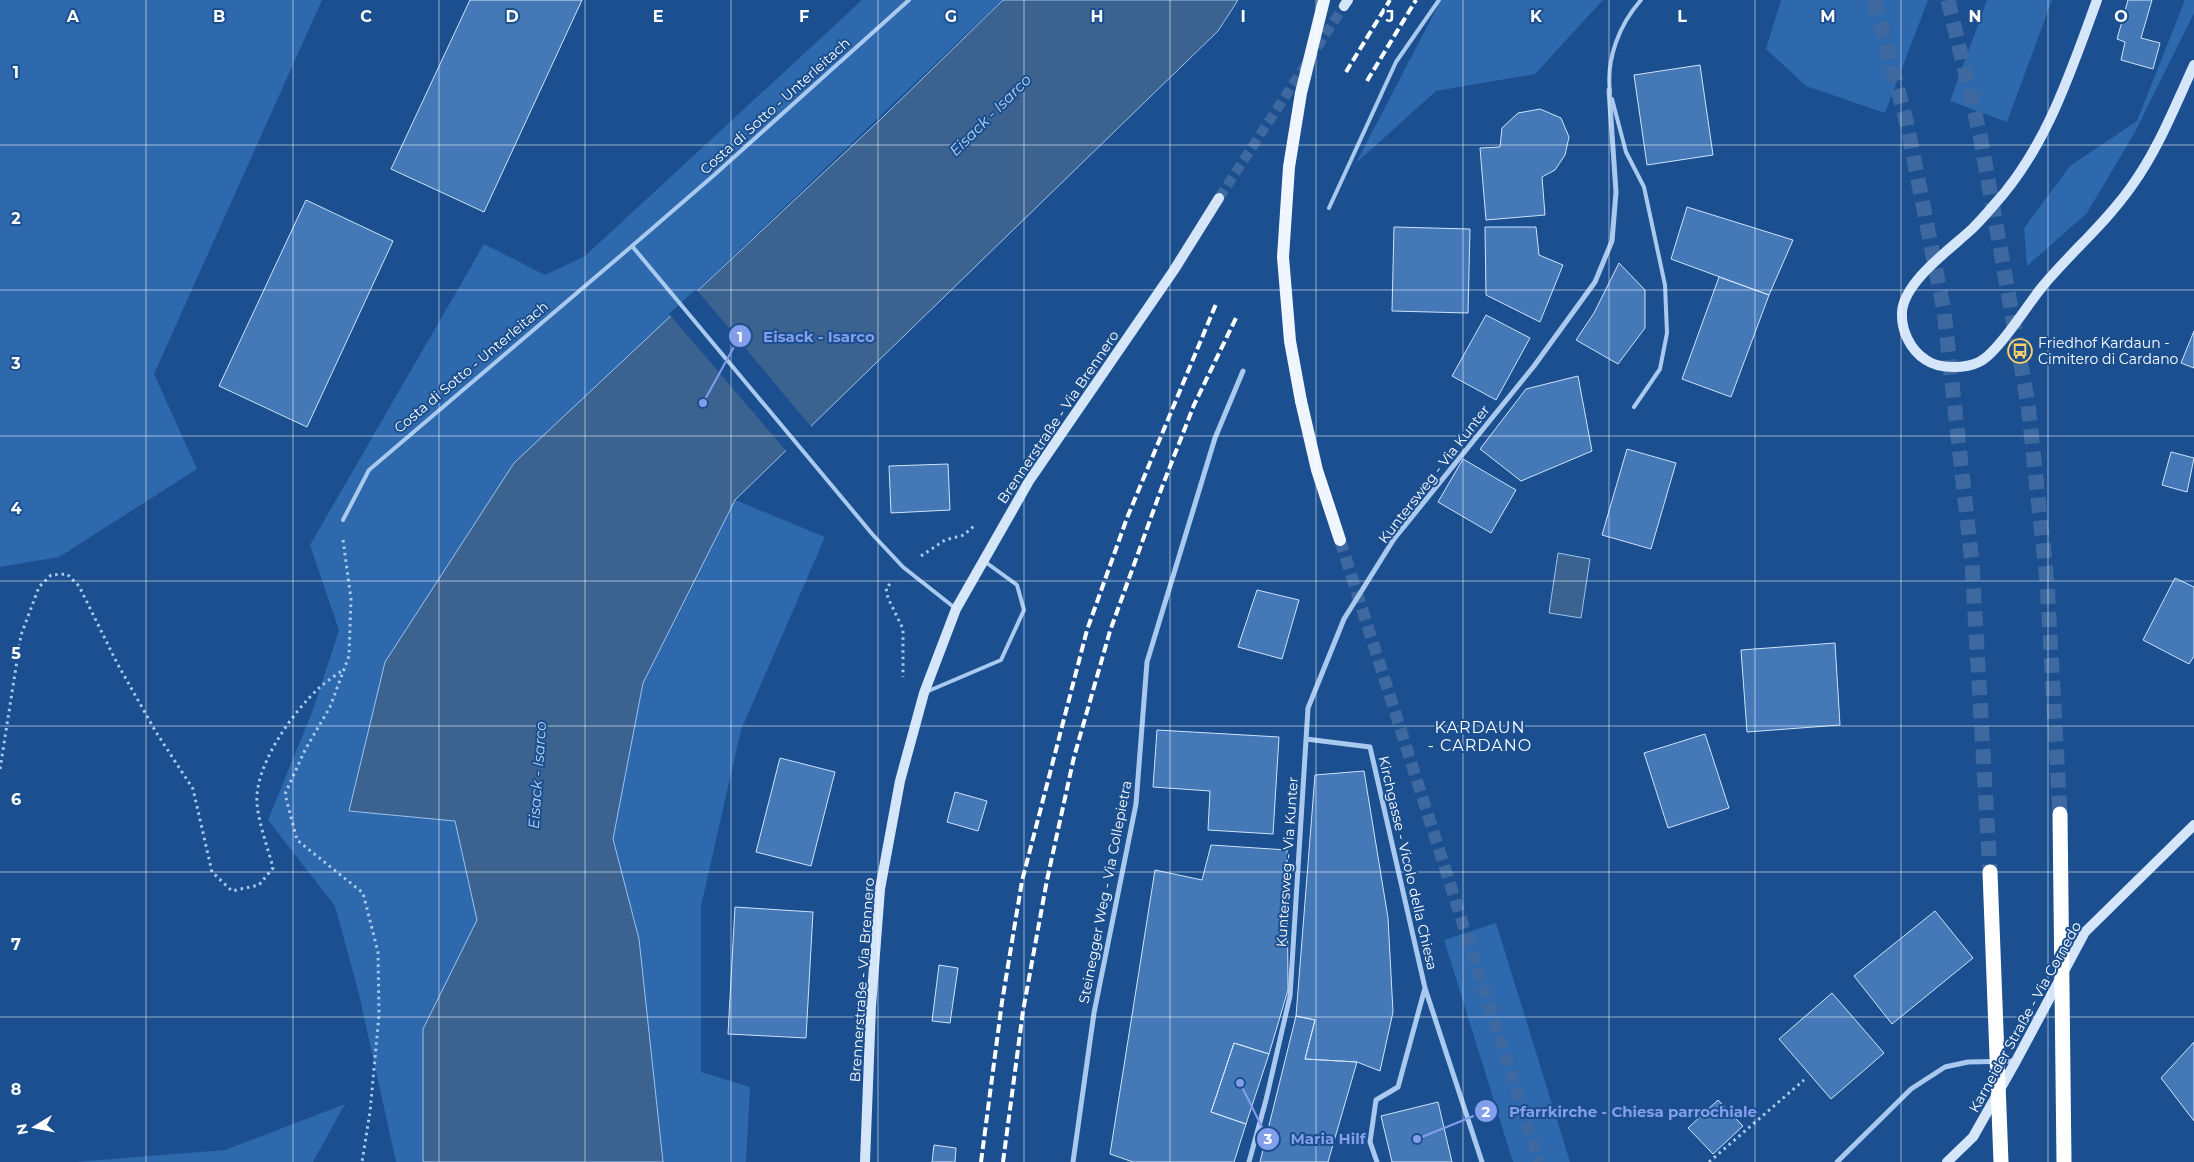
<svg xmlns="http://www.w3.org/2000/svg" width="2194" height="1162" viewBox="0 0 2194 1162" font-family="Montserrat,sans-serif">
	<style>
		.green { fill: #2e69ad }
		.water { fill: #3c6290; stroke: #9cc4f0 }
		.pier { fill: #1b4f8f }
		.building { fill: #4478b7; stroke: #cfe3fa }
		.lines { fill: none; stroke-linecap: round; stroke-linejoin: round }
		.secondary-tunnel { stroke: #3d69a0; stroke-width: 10; stroke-dasharray: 10 5; stroke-linecap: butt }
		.primary-tunnel { stroke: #3d69a0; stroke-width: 12; stroke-dasharray: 12 6; stroke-linecap: butt }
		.highway-tunnel { stroke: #3d69a0; stroke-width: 15; stroke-dasharray: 15 8; stroke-linecap: butt }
		.path { stroke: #a9c9ee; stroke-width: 3; stroke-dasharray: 2.5 4; stroke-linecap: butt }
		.lane { stroke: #a9c9ee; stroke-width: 4 }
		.street { stroke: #a9c9ee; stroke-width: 5 }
		.secondary { stroke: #d6e6fa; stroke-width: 10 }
		.primary { stroke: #f0f6ff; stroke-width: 12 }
		.rail { stroke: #fff; stroke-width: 4; stroke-dasharray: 9 4; stroke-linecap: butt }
		.primary-bridge { stroke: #f0f6ff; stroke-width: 12 }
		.highway-bridge { stroke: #fff; stroke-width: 15 }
		.grid { fill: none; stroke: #fff; stroke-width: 1; stroke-opacity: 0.55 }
		.labels { text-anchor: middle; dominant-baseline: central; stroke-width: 4; stroke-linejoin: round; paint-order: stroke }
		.street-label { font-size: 14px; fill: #fff; stroke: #1b4f8f }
		.poi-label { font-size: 14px; fill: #fff; stroke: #1b4f8f; text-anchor: start }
		.water-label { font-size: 15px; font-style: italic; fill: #b5d3f5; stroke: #1b4f8f }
		.quarter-label { font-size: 16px; letter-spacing: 1px; fill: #fff; stroke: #1b4f8f }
		.grid-label { font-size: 16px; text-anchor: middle; font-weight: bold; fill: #fff; stroke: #1b4f8f; stroke-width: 4; stroke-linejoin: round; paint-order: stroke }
		.leader { fill: none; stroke: #839eea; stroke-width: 2 }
		.callout-dot { fill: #839eea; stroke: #1b4f8f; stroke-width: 2 }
		.mark-label { font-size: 15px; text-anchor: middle; font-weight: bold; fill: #fff }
		.callout-label { font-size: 15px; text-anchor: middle; font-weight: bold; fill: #839eea; stroke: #1b4f8f; stroke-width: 4; stroke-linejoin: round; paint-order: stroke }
	</style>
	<rect width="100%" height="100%" fill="#1b4f8f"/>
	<path class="green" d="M 0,0 L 322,0 L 154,374 L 197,469 L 59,557 L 0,567 Z
		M 862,0 L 1002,0 L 668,318 L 455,821 L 477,920 L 423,1029 L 423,1162 L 396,1162 L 359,994 L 335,906 L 268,820 L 313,710 L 339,630 L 310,545 L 484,244 L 545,275 L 585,256 Z
		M 1441,0 L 1603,0 L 1535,74 L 1436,91 L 1356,163 Z
		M 1781,0 L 1928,0 L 1885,113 L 1806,86 L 1766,49 Z
		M 1987,0 L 2052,0 L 2007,122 L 1950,101 Z
		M 2185,0 L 2194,0 L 2194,13 L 2135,132 L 2087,213 L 2027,266 L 2024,228 L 2070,166 L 2137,121 Z
		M 735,500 L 825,537 L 741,730 L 701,906 L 701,1072 L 750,1087 L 746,1162 L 663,1162 L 639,939 L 613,839 L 643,683 Z
		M 1496,923 L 1570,1162 L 1513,1162 L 1444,940 Z
		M 345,1104 L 313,1162 L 75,1162 L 225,1150 Z"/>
	<path class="water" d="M 1003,0 L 1238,0 L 1218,31 L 735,500 L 643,683 L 613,839 L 639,939 L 663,1162 L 423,1162 L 423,1029 L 477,920 L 455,821 L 349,811 L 385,662 L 514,463 L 885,115 Z
		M 1558,553 L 1590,559 L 1581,618 L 1549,613 Z"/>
	<path class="pier" d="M 696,289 L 813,429 L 788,453 L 669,314 Z"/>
	<path class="building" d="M 470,0 L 582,0 L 484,212 L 391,169 Z
		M 2128,0 L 2152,0 L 2141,38 L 2160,43 L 2153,69 L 2121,60 L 2125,42 L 2117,39 Z
		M 1700,65 L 1713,155 L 1647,165 L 1634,75 Z
		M 1540,109 L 1561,118 L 1569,137 L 1565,155 L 1555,170 L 1542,177 L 1545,215 L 1486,220 L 1480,148 L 1500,147 L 1502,128 L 1518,113 Z
		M 306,200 L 393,241 L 307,427 L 219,386 Z
		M 1687,207 L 1793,240 L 1769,295 L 1671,259 Z
		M 1394,227 L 1470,229 L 1468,313 L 1392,311 Z
		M 1485,227 L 1536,227 L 1539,255 L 1563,265 L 1540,322 L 1486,295 Z
		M 1619,263 L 1645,290 L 1645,328 L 1618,364 L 1576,340 L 1594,313 Z
		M 1719,277 L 1769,295 L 1731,397 L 1682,379 Z
		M 1486,315 L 1530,338 L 1496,400 L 1452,376 Z
		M 2194,331 L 2194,368 L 2181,363 Z
		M 1578,376 L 1592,451 L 1521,481 L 1480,449 L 1526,389 Z
		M 1627,449 L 1676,463 L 1651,549 L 1602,535 Z
		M 2171,452 L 2194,458 L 2187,492 L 2162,485 Z
		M 1463,459 L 1516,490 L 1491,533 L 1438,502 Z
		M 948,464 L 950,510 L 891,513 L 889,466 Z
		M 2175,578 L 2194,587 L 2194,656 L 2189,664 L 2143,640 Z
		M 1257,590 L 1299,600 L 1282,659 L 1238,647 Z
		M 1835,643 L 1840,725 L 1747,732 L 1741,650 Z
		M 1157,730 L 1279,737 L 1273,834 L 1208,830 L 1210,791 L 1153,787 Z
		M 1705,734 L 1729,808 L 1668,828 L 1644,753 Z
		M 780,758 L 835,772 L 811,866 L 756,852 Z
		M 1364,771 L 1388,918 L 1393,1012 L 1380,1071 L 1357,1062 L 1305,1059 L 1315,1020 L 1296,1016 L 1315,775 Z
		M 955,792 L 987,801 L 978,831 L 947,822 Z
		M 1211,845 L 1287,850 L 1288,990 L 1269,1054 L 1234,1043 L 1211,1112 L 1246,1124 L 1234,1162 L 1133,1162 L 1110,1154 L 1155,870 L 1202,880 Z
		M 735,907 L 813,912 L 806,1038 L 728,1034 Z
		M 1935,911 L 1973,958 L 1892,1024 L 1854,976 Z
		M 939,965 L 958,968 L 950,1023 L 932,1021 Z
		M 1832,993 L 1884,1053 L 1831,1099 L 1779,1039 Z
		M 1296,1016 L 1315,1020 L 1305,1059 L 1357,1062 L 1328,1162 L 1260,1162 Z
		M 2194,1042 L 2194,1121 L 2161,1078 Z
		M 1234,1043 L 1269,1054 L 1246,1124 L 1211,1112 Z
		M 1718,1100 L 1743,1126 L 1713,1154 L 1688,1128 Z
		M 1438,1102 L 1452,1162 L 1392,1162 L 1381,1116 Z
		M 934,1145 L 956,1148 L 955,1162 L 932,1162 Z"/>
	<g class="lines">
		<path class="secondary-tunnel" d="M 1219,198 L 1344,6"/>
		<path class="primary-tunnel" d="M 1340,540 L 1539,1162"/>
		<path class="highway-tunnel" d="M 1874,0 L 1907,124 L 1944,311 L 1972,563 L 1990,872
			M 1948,0 L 1980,135 L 2028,404 L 2047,582 L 2060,814"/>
		<path class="path" d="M 343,540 L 351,599 L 349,656 L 330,707 L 305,750 L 285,794 L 297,840 L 363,893 L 378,952 L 379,1015 L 370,1112 L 362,1162
			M 921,556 L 945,540 L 964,535 L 975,525
			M 890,584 L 886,588 L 888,598 L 903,629 L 903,677
			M 0,769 L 21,635 L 39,587 L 51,575 L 67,574 L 79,586 L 117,663 L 156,732 L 193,789 L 212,872 L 232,891 L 259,885 L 273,868 C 268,848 259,825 257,804 C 254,766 292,713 319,688 C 327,681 336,675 344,669
			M 1709,1162 L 1804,1080"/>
		<path class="lane" d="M 909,0 L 713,176 L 632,246 L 873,535 L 903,567 L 955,608
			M 1610,92 C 1606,59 1619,25 1641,0
			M 1612,99 L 1626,152 L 1644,187 L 1665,285 L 1667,333 L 1660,369 L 1634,407
			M 1329,208 L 1396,62 L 1439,0
			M 343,520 L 369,470 L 632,246
			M 926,692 L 1001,660 L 1024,610 L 1017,585 L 984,561"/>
		<path class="street" d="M 1306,739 L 1370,747 L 1425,988 L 1482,1162
			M 1073,1162 L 1094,1013 L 1136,804 L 1147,662 L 1215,438 L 1243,371
			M 1249,1162 L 1266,1100 L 1290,996 L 1308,708 L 1344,619 L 1394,539 L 1534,366 L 1595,282 L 1612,241 L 1616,192 L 1609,90
			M 1377,1162 L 1370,1142 L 1376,1100 L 1398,1087 L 1425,988
			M 1837,1162 L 1911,1089 L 1945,1067 L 1968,1062 L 2016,1061"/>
		<path class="secondary" d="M 2097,0 C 2071,71 2046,149 1993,206 C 1987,213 1980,221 1973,228 C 1952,248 1904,281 1902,312 C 1901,330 1910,350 1926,360 C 1933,365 1945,367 1954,367 C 1963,367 1971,366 1979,362 C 1997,354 2028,304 2042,287 C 2071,252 2105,224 2131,187 C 2158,150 2175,106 2194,65
			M 1344,6 L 1348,0
			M 865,1162 L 871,1006 L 880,889 L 900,781 L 924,693 L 956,609 L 1029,481 L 1174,270 L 1219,198
			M 1947,1162 L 1973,1137 L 2016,1061 L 2085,932 L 2194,825"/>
		<path class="primary" d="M 1301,401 L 1317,470 L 1340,540"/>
		<path class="rail" d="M 1346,72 L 1390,0
			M 1367,81 L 1416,0
			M 981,1162 L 1002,1002 L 1022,881 L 1087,630 L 1127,518 L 1216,304
			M 1003,1162 L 1023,1011 L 1047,880 L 1074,757 L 1110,631 L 1162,487 L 1194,405 L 1236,318"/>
		<path class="primary-bridge" d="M 1301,401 L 1290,341 L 1283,257 L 1289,167 L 1301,93 L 1324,0"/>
		<path class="highway-bridge" d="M 2060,814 L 2064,1162
			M 1990,872 L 2001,1162"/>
	</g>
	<path class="grid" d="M 146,0 L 146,1162M 293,0 L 293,1162M 439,0 L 439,1162M 585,0 L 585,1162M 731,0 L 731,1162M 878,0 L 878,1162M 1024,0 L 1024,1162M 1170,0 L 1170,1162M 1316,0 L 1316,1162M 1463,0 L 1463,1162M 1609,0 L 1609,1162M 1755,0 L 1755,1162M 1901,0 L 1901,1162M 2048,0 L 2048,1162M 0,145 L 2194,145M 0,290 L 2194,290M 0,436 L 2194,436M 0,581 L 2194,581M 0,726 L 2194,726M 0,872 L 2194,872M 0,1017 L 2194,1017"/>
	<defs>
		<g id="bus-ring" transform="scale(1.25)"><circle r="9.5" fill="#1b4f8f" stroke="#ffd166" stroke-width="1.5"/><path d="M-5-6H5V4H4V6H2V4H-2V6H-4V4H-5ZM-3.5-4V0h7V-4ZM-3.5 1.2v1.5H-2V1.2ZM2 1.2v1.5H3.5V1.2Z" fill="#ffd166"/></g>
	</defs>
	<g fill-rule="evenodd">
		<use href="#bus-ring" x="2020" y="351"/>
	</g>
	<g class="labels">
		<g class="street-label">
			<text transform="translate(775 106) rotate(-42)">Costa di Sotto - Unterleitach</text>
			<text transform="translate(471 367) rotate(-40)">Costa di Sotto - Unterleitach</text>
			<text transform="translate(1058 417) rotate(-56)">Brennerstraße - Via Brennero</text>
			<text transform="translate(1434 474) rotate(-52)">Kuntersweg - Via Kunter</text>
			<text transform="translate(1287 862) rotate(-86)">Kuntersweg - Via Kunter</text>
			<text transform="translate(1408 863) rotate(77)">Kirchgasse - Vicolo della Chiesa</text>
			<text transform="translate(1105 892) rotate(-79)">Steinegger Weg - Via Collepietra</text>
			<text transform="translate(862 980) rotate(-86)">Brennerstraße - Via Brennero</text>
			<text transform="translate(2025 1017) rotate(-61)">Karneider Straße - Via Cornedo</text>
		</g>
		<g class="poi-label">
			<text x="2038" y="343">Friedhof Kardaun -<tspan x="2038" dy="16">Cimitero di Cardano</tspan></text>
		</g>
		<g class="water-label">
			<text transform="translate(990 115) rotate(-45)">Eisack - Isarco</text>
			<text transform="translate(537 775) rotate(-86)">Eisack - Isarco</text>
		</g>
		<g class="quarter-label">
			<text x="1480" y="727">KARDAUN<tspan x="1480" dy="18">- CARDANO</tspan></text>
		</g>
	</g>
	<g class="grid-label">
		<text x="73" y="22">A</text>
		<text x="219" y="22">B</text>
		<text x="366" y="22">C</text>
		<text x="512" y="22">D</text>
		<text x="658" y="22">E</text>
		<text x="804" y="22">F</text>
		<text x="951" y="22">G</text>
		<text x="1097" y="22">H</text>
		<text x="1243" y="22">I</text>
		<text x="1390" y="22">J</text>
		<text x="1536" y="22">K</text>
		<text x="1682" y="22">L</text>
		<text x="1828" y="22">M</text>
		<text x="1975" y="22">N</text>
		<text x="2121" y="22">O</text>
		<text x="16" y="78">1</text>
		<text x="16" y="224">2</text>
		<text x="16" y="369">3</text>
		<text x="16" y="514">4</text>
		<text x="16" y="659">5</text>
		<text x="16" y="805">6</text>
		<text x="16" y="950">7</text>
		<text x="16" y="1095">8</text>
	</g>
	<path class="leader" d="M703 403L740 336M1417 1139L1486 1111M1240 1083L1268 1139"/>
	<g class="callout-dot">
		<circle cx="703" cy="403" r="5"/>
		<circle cx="1417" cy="1139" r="5"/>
		<circle cx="1240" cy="1083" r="5"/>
		<circle cx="740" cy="336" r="12"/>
		<circle cx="1486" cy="1111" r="12"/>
		<circle cx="1268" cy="1139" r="12"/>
	</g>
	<g class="mark-label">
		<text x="740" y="342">1</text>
		<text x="1486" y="1117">2</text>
		<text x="1268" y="1144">3</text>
	</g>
	<g class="callout-label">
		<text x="819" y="342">Eisack - Isarco</text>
		<text x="1633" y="1117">Pfarrkirche - Chiesa parrochiale</text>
		<text x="1328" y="1144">Maria Hilf</text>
	</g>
	<g transform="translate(35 1127) rotate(260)" stroke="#1b4f8f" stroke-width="4" paint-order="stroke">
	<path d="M0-4L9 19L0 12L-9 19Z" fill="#ffffff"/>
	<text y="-8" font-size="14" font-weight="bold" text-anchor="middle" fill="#ffffff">N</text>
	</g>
</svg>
